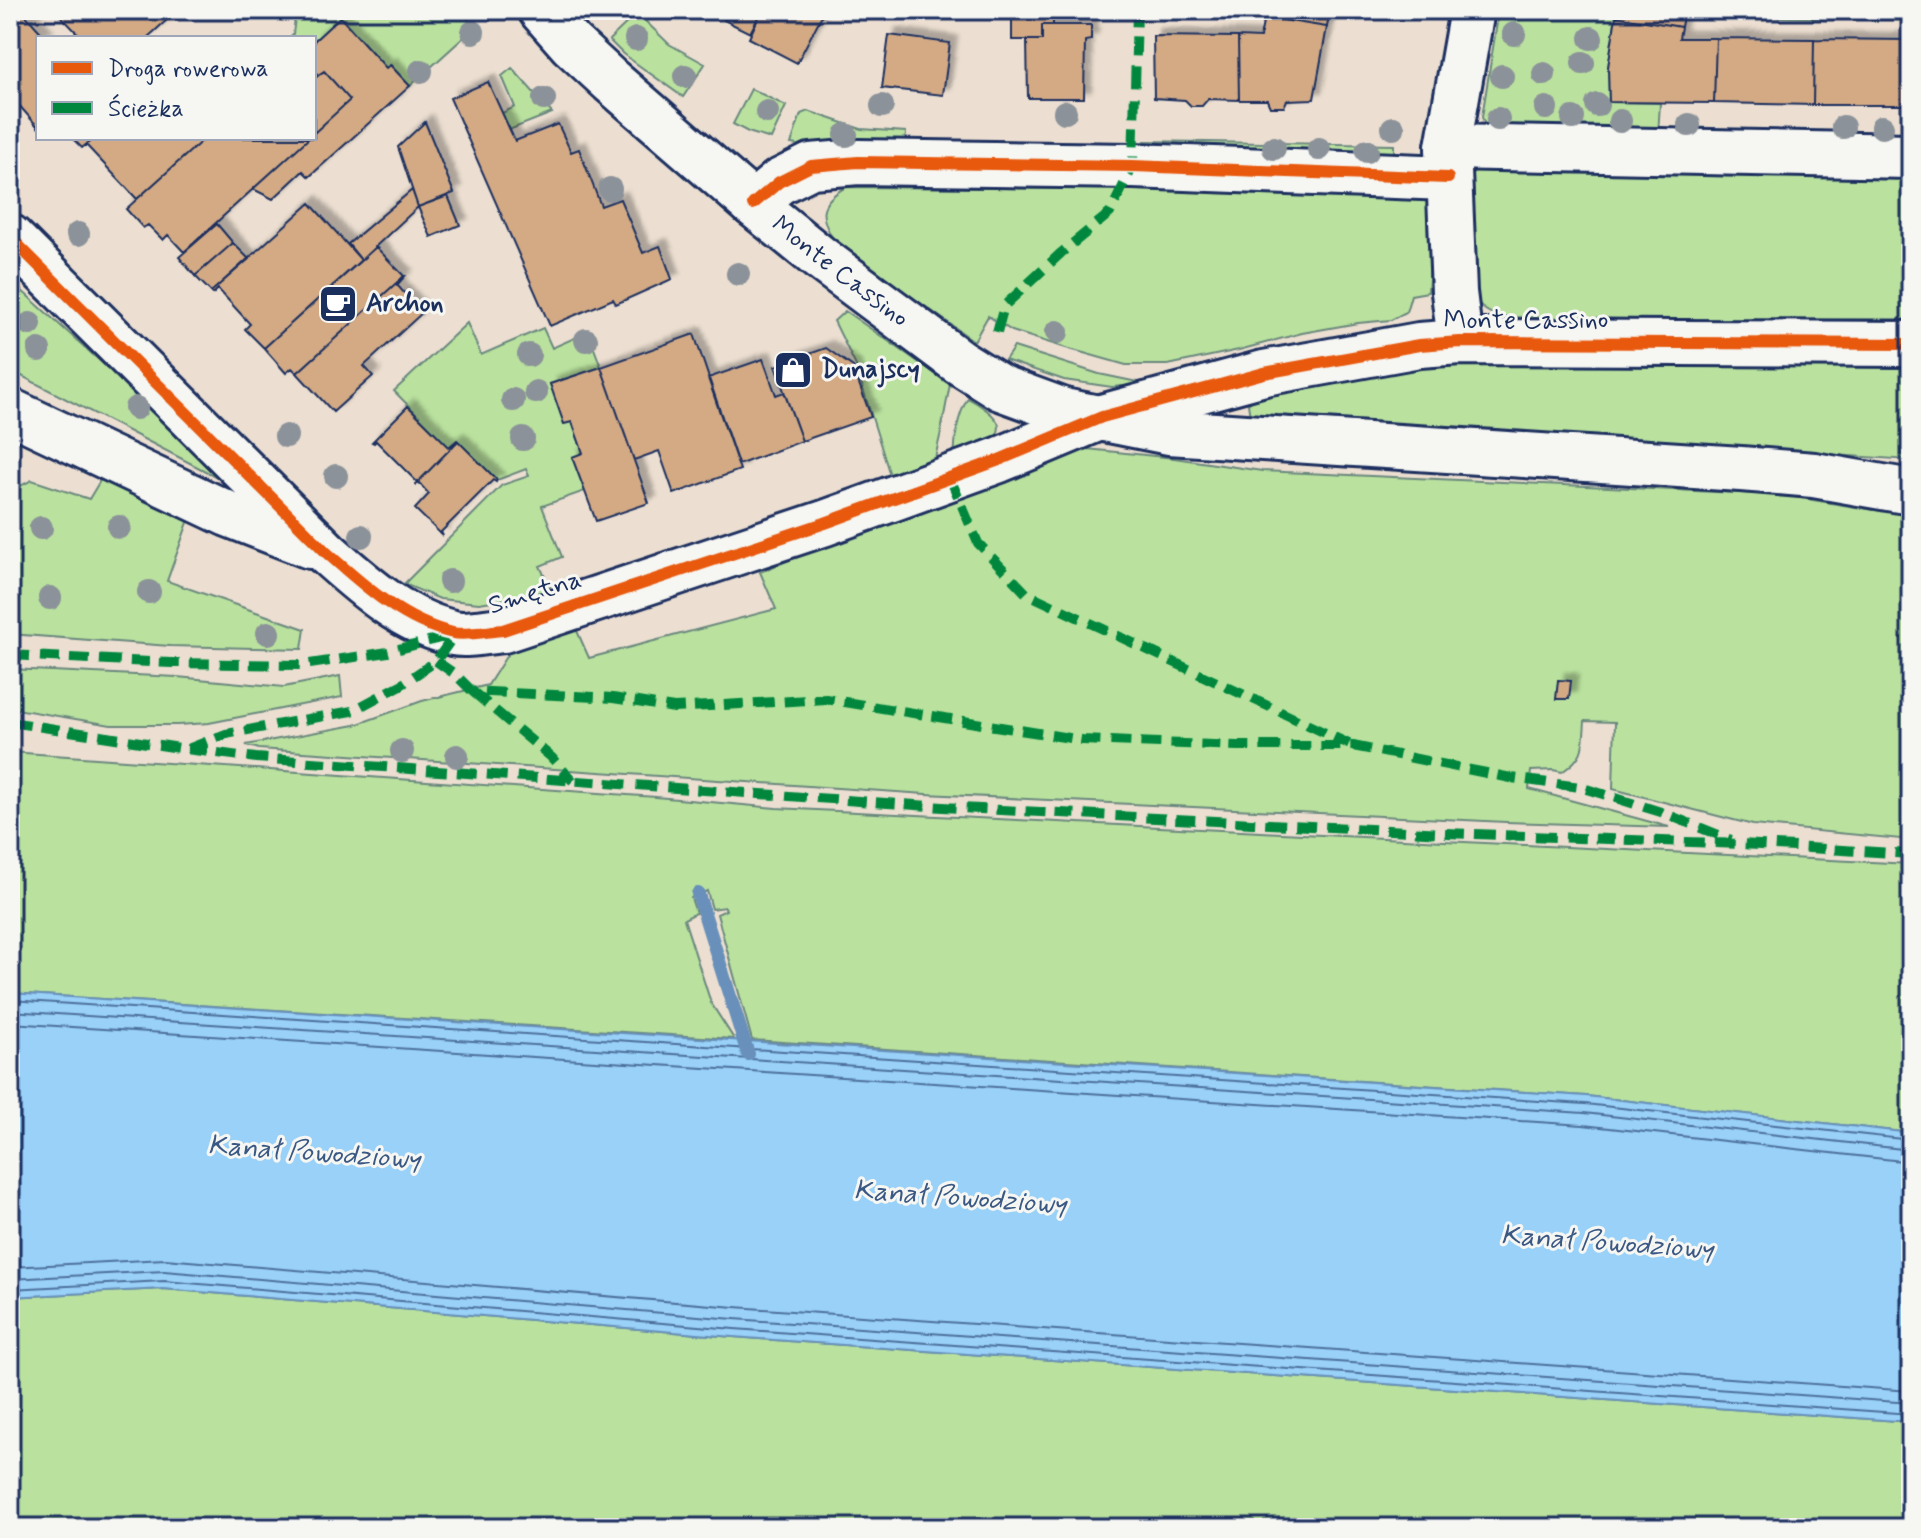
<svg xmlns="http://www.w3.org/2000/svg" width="1921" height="1538" viewBox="0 0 1921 1538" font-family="Mynerve,sans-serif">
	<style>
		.green { fill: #bae29e; stroke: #6a887e; stroke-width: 2 }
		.water { fill: #99d1f8; stroke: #6790ba; stroke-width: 2 }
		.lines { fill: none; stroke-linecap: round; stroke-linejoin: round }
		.shore { stroke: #4d709c; stroke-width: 2 }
		.stream { stroke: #6790ba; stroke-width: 14 }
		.building { fill: #d3aa84; stroke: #1b2f5e; stroke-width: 2; filter: url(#shadow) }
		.minor-casing { stroke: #1b2f5e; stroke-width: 50 }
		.minor { stroke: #f6f6f2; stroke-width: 44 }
		.quiet { stroke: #00873e; stroke-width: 10; stroke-dasharray: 20 10; stroke-linecap: butt }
		.cycleway-casing { stroke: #f6f6f2; stroke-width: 17 }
		.cycleway { stroke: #e8590c; stroke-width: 12 }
		.tree { fill: #8b9299 }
		.labels { text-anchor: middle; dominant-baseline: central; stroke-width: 6; stroke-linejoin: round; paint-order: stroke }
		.street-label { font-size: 26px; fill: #1b2f5e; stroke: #f6f6f2 }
		.poi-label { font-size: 26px; font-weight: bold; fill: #1b2f5e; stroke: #f6f6f2; text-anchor: start }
		.water-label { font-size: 28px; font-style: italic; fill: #3a5884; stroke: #f6f6f2 }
	</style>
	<defs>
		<filter id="shadow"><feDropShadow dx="7" dy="-7" stdDeviation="2" flood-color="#0004"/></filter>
	</defs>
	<rect width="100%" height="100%" fill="#ecdfd1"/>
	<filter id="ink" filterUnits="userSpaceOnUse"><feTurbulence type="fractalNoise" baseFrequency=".0125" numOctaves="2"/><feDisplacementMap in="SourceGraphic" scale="16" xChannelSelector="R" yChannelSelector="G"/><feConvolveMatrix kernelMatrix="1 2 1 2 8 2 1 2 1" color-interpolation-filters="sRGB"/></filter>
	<g filter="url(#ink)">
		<path class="green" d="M 296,10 L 462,10 L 474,28 L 410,86 L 391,65 L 386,68 L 341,17 L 314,41 L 314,38 L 289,38 L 293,34 Z
			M 1499,10 L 1617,10 L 1608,67 L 1609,102 L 1660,103 L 1658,135 L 1486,129 L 1482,117 Z
			M 1707,10 L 1911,10 L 1911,20 L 1706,16 Z
			M 637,13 L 669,44 L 705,64 L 683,97 L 623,54 L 609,40 Z
			M 512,68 L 552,113 L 509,130 L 502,113 L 515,107 L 502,76 Z
			M 751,89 L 786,106 L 771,139 L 748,132 L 733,124 Z
			M 808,111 L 861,129 L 906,132 L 904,156 L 846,153 L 791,144 L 801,114 Z
			M 1145,141 L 1394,145 L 1394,157 L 1144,155 Z
			M 1463,167 L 1911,170 L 1911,319 L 1701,320 L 1501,317 C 1482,311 1480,307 1472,290 Z
			M 1409,186 L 1430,198 L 1434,209 L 1428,292 L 1411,295 L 1406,312 L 1391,320 L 1358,323 L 1302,333 L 1239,350 L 1168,365 L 1126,365 L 1066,348 L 1012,331 L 988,316 L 974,341 L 835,242 C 819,217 817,203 846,187 L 1122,189 Z
			M 10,280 L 244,491 L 10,370 Z
			M 845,311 L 950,384 L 941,432 L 932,471 L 893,485 L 856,366 L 834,321 Z
			M 467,323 L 481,355 L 543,328 L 552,348 L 588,332 L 601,367 L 550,384 L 564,423 L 572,422 L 583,453 L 572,457 L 585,491 L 542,506 L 562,557 L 540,566 L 552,592 L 479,603 L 440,599 L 404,584 L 502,485 L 529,476 L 526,469 L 497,480 L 457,440 L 449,447 L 394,391 Z
			M 1014,347 L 1099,374 L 1147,384 L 1112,387 L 1064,380 L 1005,360 Z
			M 1911,360 L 1911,460 L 1250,417 L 1248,404 L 1258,395 L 1421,364 Z
			M 968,398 C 976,402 998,416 999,426 C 999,432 995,440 992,445 L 954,462 C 955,439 956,418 968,398 Z
			M 1087,449 L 1174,458 L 1262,471 L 1782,495 L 1911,516 L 1911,840 L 1753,825 L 1613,789 L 1615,722 L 1585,721 C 1583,748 1585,756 1562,772 L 1553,770 L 1531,771 L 1529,789 L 1669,827 L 1506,822 L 926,794 L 259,749 L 246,745 L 355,725 L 422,701 L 488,685 L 517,639 L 574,624 L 589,658 L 776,609 L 760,572 L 1045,456 Z
			M 104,474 L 191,514 L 167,581 L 305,629 L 302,649 L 170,646 L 10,634 L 10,491 L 32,480 L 89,499 Z
			M 10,669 L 177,677 L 284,687 L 340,676 L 342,697 L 209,723 L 177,725 L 111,725 L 10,708 Z
			M 10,752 L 656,797 L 776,808 L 1911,864 L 1911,1133 L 1586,1096 L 752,1040 L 717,914 L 726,910 L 725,907 L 712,909 L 707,891 L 691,898 L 696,913 L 684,919 L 711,1003 L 734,1039 L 10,993 Z
			M 163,1289 L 733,1337 L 1911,1422 L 1911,1528 L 10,1528 L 10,1297 Z"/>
		<path class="water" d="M 10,993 L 1586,1096 L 1911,1133 L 1911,1422 L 733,1337 L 163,1289 L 10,1297 Z"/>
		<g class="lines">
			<path class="shore" d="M 10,1000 L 1585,1104 L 1911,1140
				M 10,1011 L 1584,1113 L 1911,1150
				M 10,1023 L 1583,1125 L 1911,1162
				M 10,1267 L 165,1259 L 735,1307 L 1911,1391
				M 10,1279 L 164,1271 L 734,1319 L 1911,1403
				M 10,1289 L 164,1281 L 734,1329 L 1911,1414"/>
			<path class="stream" d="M 698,894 L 748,1054"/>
		</g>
		<path class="building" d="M 10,10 L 21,10 L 46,38 L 38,38 L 38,127 L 10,95 L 10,91 L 17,84 L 10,77 Z
			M 55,10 L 178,10 L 147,38 L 82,38 Z
			M 729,10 L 762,10 L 750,33 L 724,20 Z
			M 762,10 L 813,10 L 822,15 L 797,63 L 749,38 Z
			M 1265,10 L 1330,10 L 1327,27 L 1264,17 Z
			M 1617,10 L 1684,10 L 1681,27 L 1616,16 Z
			M 1053,15 L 1053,25 L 1042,25 L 1042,40 L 1012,40 L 1012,16 Z
			M 1616,16 L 1681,27 L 1679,38 L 1716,38 L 1714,103 L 1609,102 L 1608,67 Z
			M 340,17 L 386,68 L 390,65 L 410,86 L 309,177 L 303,171 L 273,199 L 253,189 L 309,138 L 314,138 L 314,133 L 350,100 L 324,71 L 318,75 L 314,70 L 314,41 Z
			M 1264,17 L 1327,27 L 1314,99 L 1287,100 L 1284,107 L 1270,107 L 1267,100 L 1239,100 L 1238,37 L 1260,38 Z
			M 1042,25 L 1091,25 L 1091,40 L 1085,41 L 1084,98 L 1028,98 L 1027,40 L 1042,40 Z
			M 889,35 L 950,43 L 943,95 L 882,88 Z
			M 1153,36 L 1238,37 L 1239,100 L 1208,99 L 1202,106 L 1191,106 L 1185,100 L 1154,98 Z
			M 1716,38 L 1814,39 L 1813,105 L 1714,103 Z
			M 1814,39 L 1911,40 L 1911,105 L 1813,105 Z
			M 324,71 L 350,100 L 314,133 L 314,79 Z
			M 488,82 L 515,141 L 558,124 L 571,152 L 579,149 L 601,206 L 620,199 L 643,253 L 660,246 L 672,279 L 616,304 L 613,299 L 550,326 L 450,98 Z
			M 425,122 L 454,193 L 418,207 L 398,147 Z
			M 72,138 L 94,138 L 82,148 Z
			M 94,138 L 205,138 L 137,199 L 86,145 Z
			M 205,138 L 309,138 L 184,252 L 168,235 L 163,240 L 148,225 L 143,228 L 126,209 Z
			M 412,190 L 418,207 L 361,260 L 348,244 Z
			M 448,196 L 460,225 L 431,237 L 418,207 Z
			M 310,203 L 361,260 L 264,348 L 245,329 L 250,324 L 218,289 L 213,294 L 211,292 Z
			M 217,224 L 233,243 L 195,276 L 179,257 Z
			M 233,243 L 249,259 L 211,292 L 195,276 Z
			M 376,247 L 404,276 L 297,373 L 292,368 L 286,373 L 264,348 Z
			M 404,276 L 405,276 L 397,285 L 422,313 L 364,366 L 373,376 L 333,412 L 297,373 Z
			M 694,334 L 740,470 L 674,494 L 659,451 L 634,460 L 601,367 Z
			M 826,348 L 853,367 L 871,417 L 802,441 L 775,366 Z
			M 763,359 L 776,395 L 784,392 L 802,441 L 738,465 L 708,378 Z
			M 601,367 L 649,503 L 596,521 L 572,457 L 583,453 L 572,422 L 564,424 L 550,384 Z
			M 408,406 L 449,447 L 457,440 L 458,441 L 415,485 L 417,482 L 376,441 L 374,443 L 372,442 Z
			M 458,441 L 497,480 L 496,482 L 493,480 L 441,532 L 443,536 L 415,509 L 429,494 L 419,483 L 415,485 Z
			M 1558,680 L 1571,681 L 1569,699 L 1556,699 Z"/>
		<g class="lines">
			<g class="minor-casing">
				<g id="minor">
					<path id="s1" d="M 541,10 L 571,44 L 611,81 L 753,204 L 820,258 L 958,361 L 1001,388 L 1064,411 L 1169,432 L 1741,469 L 1814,475 L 1911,492"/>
					<path d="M 1448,147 L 1911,156"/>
					<path d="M 753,204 L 779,182 L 811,166 L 858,162 L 1133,166 L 1448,178"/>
					<path d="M 10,237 L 327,553 C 364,586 404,622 453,633 C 466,636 489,631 503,630 L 825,523 L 999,460 L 1102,417 L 1264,373 L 1419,345 L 1460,342 L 1911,344"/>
					<path d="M 1460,342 L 1454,292 L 1448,147 L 1472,10"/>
					<path d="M 10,411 L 228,514 L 310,546"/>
				</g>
			</g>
			<use href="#minor" class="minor"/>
			<path class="quiet" d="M 997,332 L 1004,306 L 1061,253 L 1110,213 L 1133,166 L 1137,10
				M 950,478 L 978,543 L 1026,593 L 1349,744
				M 10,655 L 172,663 L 303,665 L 388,652 L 451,635
				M 436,661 L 456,675 L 472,691 L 613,698 L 674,708 L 826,699 L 1082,740 L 1237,746 L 1353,746 L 1511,778 L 1580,787 L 1661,812 L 1731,840
				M 472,691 L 551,757 L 573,781
				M 10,722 L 186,749 L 256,758 L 943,807 L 1446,833 L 1742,844 L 1911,854
				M 188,749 L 226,734 L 352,711 L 401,685 L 436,661 L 455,634"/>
			<g class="cycleway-casing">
				<path id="cycleway" d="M 753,204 L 779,182 L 811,166 L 858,162 L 1133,166 L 1448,178
					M 10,237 L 327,553 C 364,586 404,622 453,633 C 466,636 489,631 503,630 L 825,523 L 999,460 L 1102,417 L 1264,373 L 1419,345 L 1460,342 L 1911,344"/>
			</g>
			<use href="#cycleway" class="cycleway"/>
		</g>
		<g class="tree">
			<circle cx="473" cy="32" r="12"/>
			<circle cx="1514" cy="34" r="12"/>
			<circle cx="1591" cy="38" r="12"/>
			<circle cx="636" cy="39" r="12"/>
			<circle cx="1583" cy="63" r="12"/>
			<circle cx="421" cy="71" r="12"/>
			<circle cx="1544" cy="74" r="12"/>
			<circle cx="685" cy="76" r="12"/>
			<circle cx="1502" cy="76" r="12"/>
			<circle cx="544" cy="99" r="12"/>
			<circle cx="1597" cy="105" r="12"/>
			<circle cx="882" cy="106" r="12"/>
			<circle cx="1546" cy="108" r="12"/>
			<circle cx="767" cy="112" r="12"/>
			<circle cx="1065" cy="112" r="12"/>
			<circle cx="1573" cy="118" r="12"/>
			<circle cx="1498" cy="119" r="12"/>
			<circle cx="1620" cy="121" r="12"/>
			<circle cx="1689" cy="125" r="12"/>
			<circle cx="1843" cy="127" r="12"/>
			<circle cx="1882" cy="127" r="12"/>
			<circle cx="1393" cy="128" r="12"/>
			<circle cx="846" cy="135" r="12"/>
			<circle cx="1274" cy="148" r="12"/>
			<circle cx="1319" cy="149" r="12"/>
			<circle cx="1367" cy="151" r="12"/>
			<circle cx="610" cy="189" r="12"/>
			<circle cx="78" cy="234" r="12"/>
			<circle cx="738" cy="274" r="12"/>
			<circle cx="30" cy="324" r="12"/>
			<circle cx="1057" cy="332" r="12"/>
			<circle cx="586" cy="340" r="12"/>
			<circle cx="39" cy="350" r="12"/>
			<circle cx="529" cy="355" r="12"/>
			<circle cx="536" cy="392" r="12"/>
			<circle cx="513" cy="400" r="12"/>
			<circle cx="136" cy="408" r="12"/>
			<circle cx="286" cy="436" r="12"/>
			<circle cx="523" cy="439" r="12"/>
			<circle cx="336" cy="476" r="12"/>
			<circle cx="119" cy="527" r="12"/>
			<circle cx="41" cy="528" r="12"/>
			<circle cx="361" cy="536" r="12"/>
			<circle cx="450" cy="581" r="12"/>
			<circle cx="149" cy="592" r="12"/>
			<circle cx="50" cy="598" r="12"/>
			<circle cx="268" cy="633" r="12"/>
			<circle cx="402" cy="751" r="12"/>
			<circle cx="457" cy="756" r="12"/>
		</g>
	</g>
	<defs>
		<g id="cafe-square" transform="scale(2)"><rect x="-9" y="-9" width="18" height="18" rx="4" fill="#1b2f5e" stroke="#f6f6f2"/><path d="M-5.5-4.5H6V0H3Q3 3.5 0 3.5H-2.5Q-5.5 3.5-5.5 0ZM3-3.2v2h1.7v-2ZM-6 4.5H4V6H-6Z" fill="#fff"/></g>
		<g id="shop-square" transform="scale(2)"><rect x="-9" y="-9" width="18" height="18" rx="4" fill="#1b2f5e" stroke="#f6f6f2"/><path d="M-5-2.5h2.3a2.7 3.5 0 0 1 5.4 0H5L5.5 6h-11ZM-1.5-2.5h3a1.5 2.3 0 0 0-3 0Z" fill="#fff"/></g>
	</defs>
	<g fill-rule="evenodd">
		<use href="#cafe-square" x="338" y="304"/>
		<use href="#shop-square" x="793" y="370"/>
	</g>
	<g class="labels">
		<g class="street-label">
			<text stroke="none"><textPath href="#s1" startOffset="398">Monte Cassino</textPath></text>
			<text x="1526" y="321">Monte Cassino</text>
			<text transform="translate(535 593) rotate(-17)">Smętna</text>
		</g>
		<g class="poi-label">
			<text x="366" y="304">Archon</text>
			<text x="821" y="370">Dunajscy</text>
		</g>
		<g class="water-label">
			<text transform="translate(314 1153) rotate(4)">Kanał Powodziowy</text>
			<text transform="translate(960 1198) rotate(4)">Kanał Powodziowy</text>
			<text transform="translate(1607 1243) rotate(4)">Kanał Powodziowy</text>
		</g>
	</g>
	<rect width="1921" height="1538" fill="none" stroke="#f6f6f2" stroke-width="40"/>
	<rect x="20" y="20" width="1881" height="1498" fill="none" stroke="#1b2f5e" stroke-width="3" filter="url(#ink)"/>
	<rect x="36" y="36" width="280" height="104" fill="#f6f6f2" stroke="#9ea6b7" stroke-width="2"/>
	<rect x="52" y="62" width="40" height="12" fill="#e8590c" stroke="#9ea6b7" stroke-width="2"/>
	<text x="108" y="76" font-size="24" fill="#1b2f5e">Droga rowerowa</text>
	<rect x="52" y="102" width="40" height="12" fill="#00873e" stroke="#9ea6b7" stroke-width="2"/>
	<text x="108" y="116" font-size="24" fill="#1b2f5e">Ścieżka</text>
</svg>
